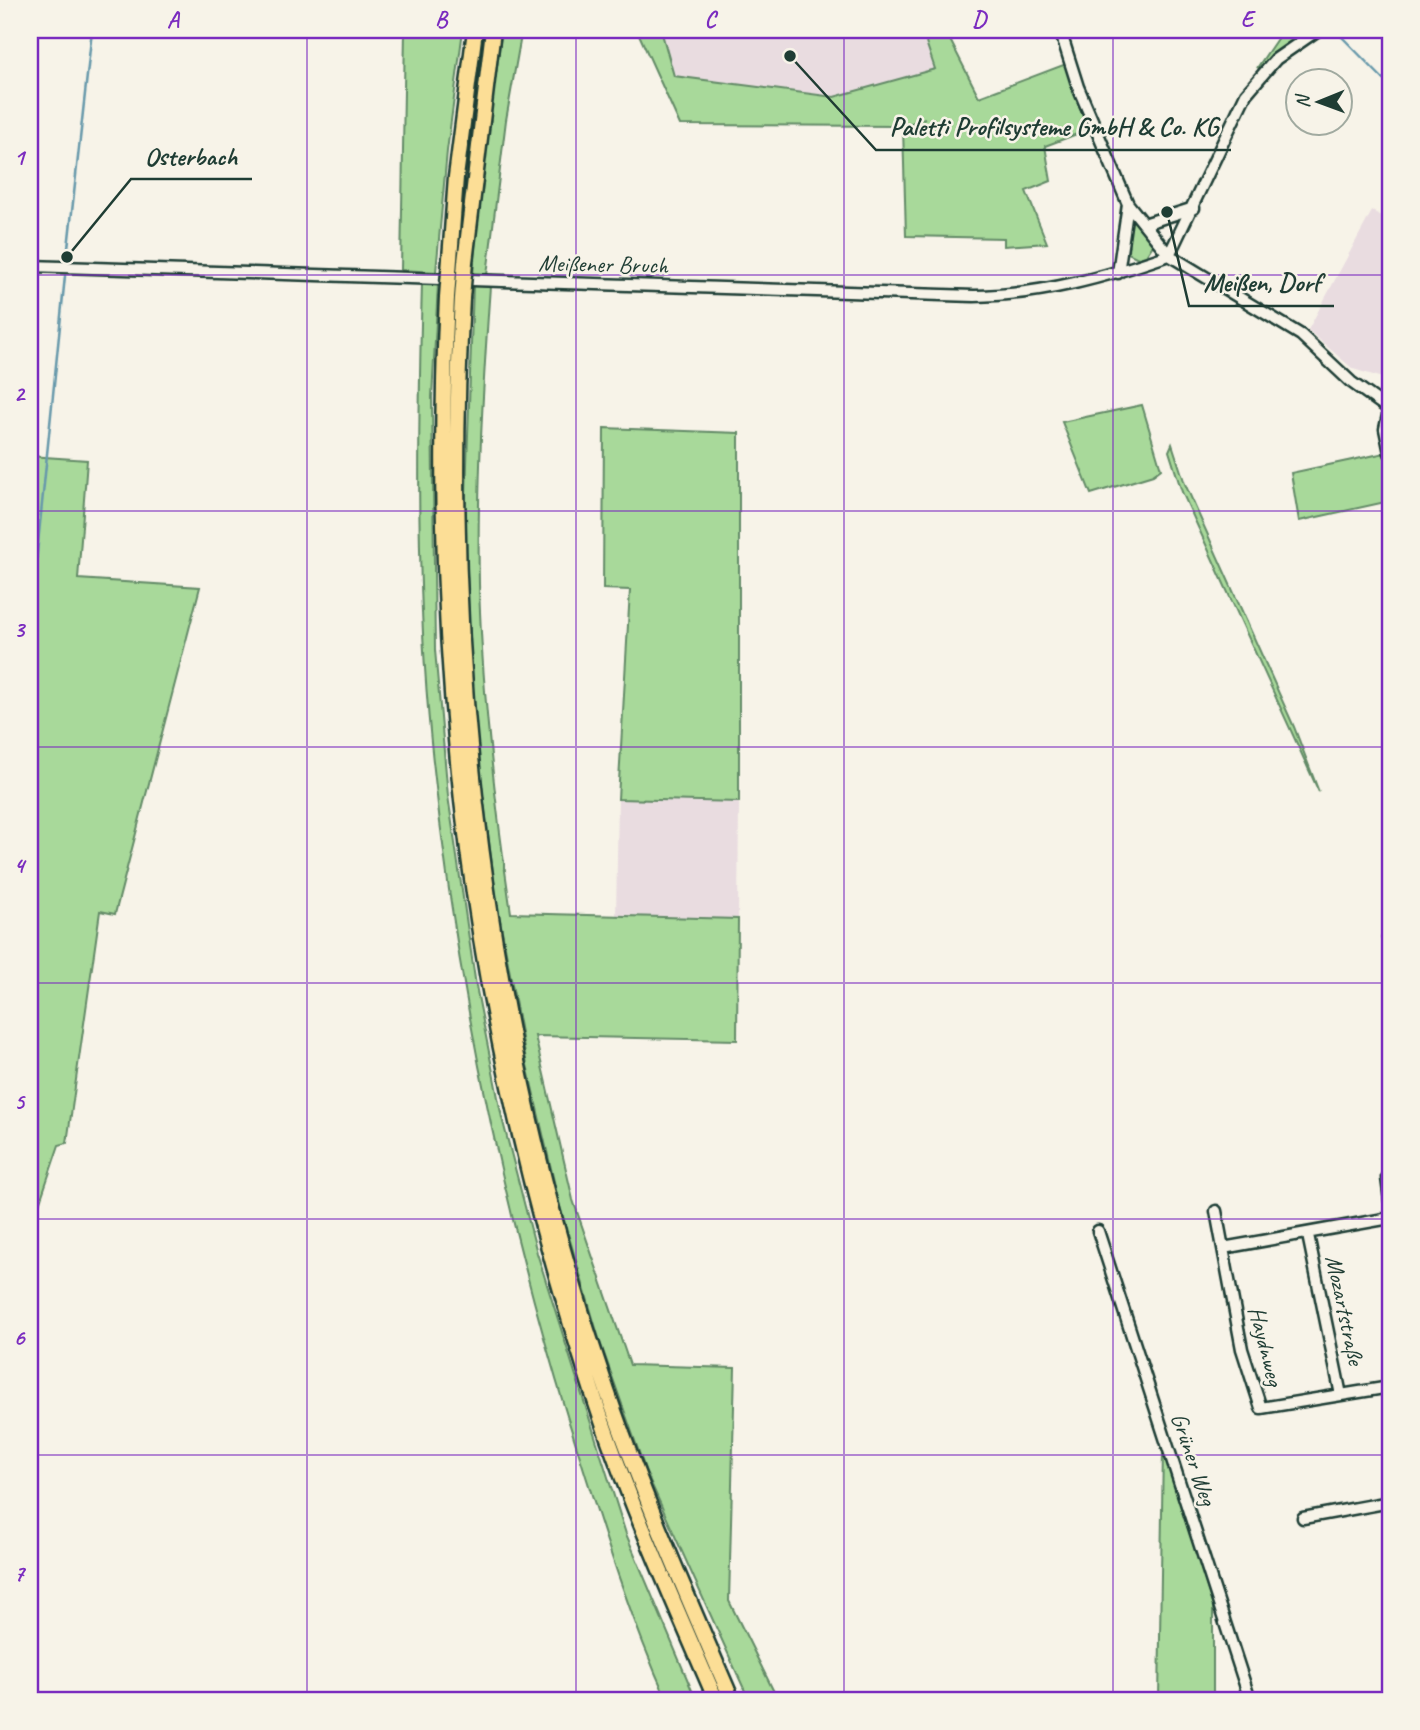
<svg xmlns="http://www.w3.org/2000/svg" width="1420" height="1730" viewBox="0 0 1420 1730" font-family="Caveat,sans-serif">
	<style>
		.built { fill: #e9dce0 }
		.green { fill: #a8d99a; stroke: #648b67; stroke-width: 2 }
		.lines { fill: none; stroke-linecap: round; stroke-linejoin: round }
		.stream { stroke: #6899ab; stroke-width: 2.5 }
		.minor-casing { stroke: #1f3d34; stroke-width: 15 }
		.highway-casing { stroke: #1f3d34; stroke-width: 19 }
		.minor { stroke: #f7f3e8; stroke-width: 10 }
		.highway { stroke: #fcde96; stroke-width: 14 }
		.highway-bridge-casing { stroke: #1f3d34; stroke-width: 19; stroke-linecap: butt }
		.highway-bridge { stroke: #fcde96; stroke-width: 14 }
		.grid { fill: none; stroke: #7b2cbf; stroke-width: 2; stroke-opacity: 0.55 }
		.labels { text-anchor: middle; dominant-baseline: central; stroke-width: 5; stroke-linejoin: round; paint-order: stroke }
		.street-label { font-size: 24px; fill: #1f3d34; stroke: #f7f3e8 }
		.leader { fill: none; stroke: #1f3d34; stroke-width: 2.5 }
		.callout-dot { fill: #1f3d34; stroke: #f7f3e8; stroke-width: 2.5 }
		.callout-label { font-size: 26px; text-anchor: middle; font-weight: bold; fill: #1f3d34; stroke: #f7f3e8; stroke-width: 5; stroke-linejoin: round; paint-order: stroke }
		.neatline { fill: none; stroke: #7b2cbf; stroke-width: 2.5 }
		.grid-label { font-size: 23px; text-anchor: middle; font-weight: bold; fill: #7b2cbf }
	</style>
	<rect width="100%" height="100%" fill="#f7f3e8"/>
	<filter id="ink" filterUnits="userSpaceOnUse"><feTurbulence type="fractalNoise" baseFrequency=".0143" numOctaves="2"/><feDisplacementMap in="SourceGraphic" scale="14" xChannelSelector="R" yChannelSelector="G"/><feConvolveMatrix kernelMatrix="1 2 1 2 8 2 1 2 1" color-interpolation-filters="sRGB"/></filter>
	<g filter="url(#ink)">
		<path class="built" d="M 661,30 L 922,30 L 935,69 L 834,97 L 673,76 Z
			M 1372,211 L 1390,220 L 1390,380 L 1353,369 L 1308,330 Z
			M 618,799 L 739,802 L 738,919 L 616,917 Z"/>
		<path class="green" d="M 405,30 L 463,30 L 447,151 L 436,272 L 401,270 Z
			M 502,30 L 522,30 L 506,120 L 487,275 L 473,275 L 479,194 Z
			M 637,30 L 661,30 L 674,76 L 834,97 L 935,69 L 922,30 L 945,30 L 979,97 L 1066,64 L 1088,130 L 1045,146 L 1051,181 L 1026,191 L 1047,243 L 1004,246 L 1004,238 L 906,236 L 903,127 L 925,118 L 903,126 L 680,125 Z
			M 1283,30 L 1313,30 L 1257,68 Z
			M 1135,220 L 1153,245 L 1146,256 L 1138,258 L 1128,253 L 1130,221 Z
			M 422,283 L 438,284 L 432,397 L 435,650 L 448,796 L 476,986 L 502,1118 L 537,1253 L 626,1534 L 696,1700 L 667,1700 C 626,1609 598,1514 568,1419 C 500,1198 454,972 431,742 C 416,590 418,436 422,283 Z
			M 473,285 L 490,286 C 483,386 477,485 479,584 C 482,695 495,804 511,913 L 738,919 L 737,1040 L 535,1036 L 573,1200 L 630,1365 L 735,1368 L 729,1601 L 778,1700 L 749,1700 L 646,1472 L 600,1342 L 559,1203 L 527,1065 L 497,904 L 480,772 L 471,669 L 465,525 Z
			M 1142,405 L 1161,469 L 1153,475 L 1091,494 L 1062,422 Z
			M 604,428 L 739,433 L 739,802 L 618,799 L 630,590 L 603,589 Z
			M 1172,444 L 1185,484 L 1294,727 L 1319,792 L 1182,492 L 1169,451 Z
			M 1385,453 L 1390,468 L 1390,501 L 1299,521 L 1291,473 Z
			M 30,456 L 87,460 L 78,579 L 200,587 L 115,914 L 100,911 L 67,1143 L 59,1145 L 30,1231 Z
			M 1163,1450 L 1213,1606 L 1213,1700 L 1159,1700 Z"/>
		<g class="lines">
			<path class="stream" d="M 1341,36 L 1390,86
				M 67,257 L 92,30
				M 30,598 L 33,593 L 65,276"/>
			<g class="minor-casing">
				<path id="minor" d="M 1060,30 L 1078,87 L 1128,204 L 1169,255 L 1301,335 L 1351,382 L 1390,410
					M 1144,224 L 1194,208
					M 1169,255 L 1246,94 L 1276,59 L 1318,30
					M 30,266 L 974,296 C 1041,295 1106,277 1169,255
					M 1118,273 L 1128,204
					M 1389,410 L 1385,429 L 1390,453
					M 1388,937 L 1390,937
					M 1387,1178 L 1390,1201
					M 1216,1211 L 1242,1349 L 1261,1408 L 1390,1387
					M 1098,1231 L 1250,1700
					M 1308,1235 L 1341,1395
					M 1223,1248 L 1390,1218
					M 1303,1518 L 1390,1502"/>
			</g>
			<g class="highway-casing">
				<path id="highway" d="M 450,259 L 456,177 L 475,30
					M 465,262 L 493,30
					M 447,297 C 429,677 473,1029 592,1391 C 626,1496 672,1598 716,1700
					M 462,298 C 441,667 487,1040 607,1391 C 643,1496 688,1598 732,1700"/>
			</g>
			<use href="#minor" class="minor"/>
			<use href="#highway" class="highway"/>
			<g class="highway-bridge-casing">
				<path id="highway-bridge" d="M 447,297 L 450,259
					M 462,298 L 465,262"/>
			</g>
			<use href="#highway-bridge" class="highway-bridge"/>
		</g>
	</g>
	<path class="grid" d="M 307,30 L 307,1700M 576,30 L 576,1700M 844,30 L 844,1700M 1113,30 L 1113,1700M 30,275 L 1390,275M 30,511 L 1390,511M 30,747 L 1390,747M 30,983 L 1390,983M 30,1219 L 1390,1219M 30,1455 L 1390,1455"/>
	<g class="labels">
		<g class="street-label">
			<text transform="translate(603 264) rotate(1)">Meißener Bruch</text>
			<text transform="translate(1345 1310) rotate(78)">Mozartstraße</text>
			<text transform="translate(1266 1346) rotate(76)">Haydnweg</text>
			<text transform="translate(1194 1459) rotate(71)">Grüner Weg</text>
		</g>
	</g>
	<path class="leader" d="M790 56L876 150H1231M67 257L131 179H252M1167 212L1189 306H1334"/>
	<g class="callout-dot">
		<circle cx="790" cy="56" r="7"/>
		<circle cx="67" cy="257" r="7"/>
		<circle cx="1167" cy="212" r="7"/>
	</g>
	<g class="callout-label">
		<text x="1054" y="135">Paletti Profilsysteme GmbH &amp; Co. KG</text>
		<text x="191" y="165">Osterbach</text>
		<text x="1262" y="291">Meißen, Dorf</text>
	</g>
	<rect width="1420" height="1730" fill="none" stroke="#f7f3e8" stroke-width="77"/>
	<g transform="translate(1319 102) rotate(269)"><circle r="33" fill="#f7f3e8" stroke="#a1aaa0" stroke-width="2"/>
	<path d="M0-5L12 26L0 18L-12 26Z" fill="#1f3d34"/>
	<text y="-10" font-size="19" font-weight="bold" text-anchor="middle" fill="#1f3d34">N</text>
	</g>
	<rect x="38" y="38" width="1344" height="1654" class="neatline"/>
	<g class="grid-label">
		<text x="173" y="27">A</text>
		<text x="441" y="27">B</text>
		<text x="710" y="27">C</text>
		<text x="979" y="27">D</text>
		<text x="1247" y="27">E</text>
		<text x="19" y="165">1</text>
		<text x="19" y="401">2</text>
		<text x="19" y="637">3</text>
		<text x="19" y="873">4</text>
		<text x="19" y="1109">5</text>
		<text x="19" y="1345">6</text>
		<text x="19" y="1581">7</text>
	</g>
</svg>
